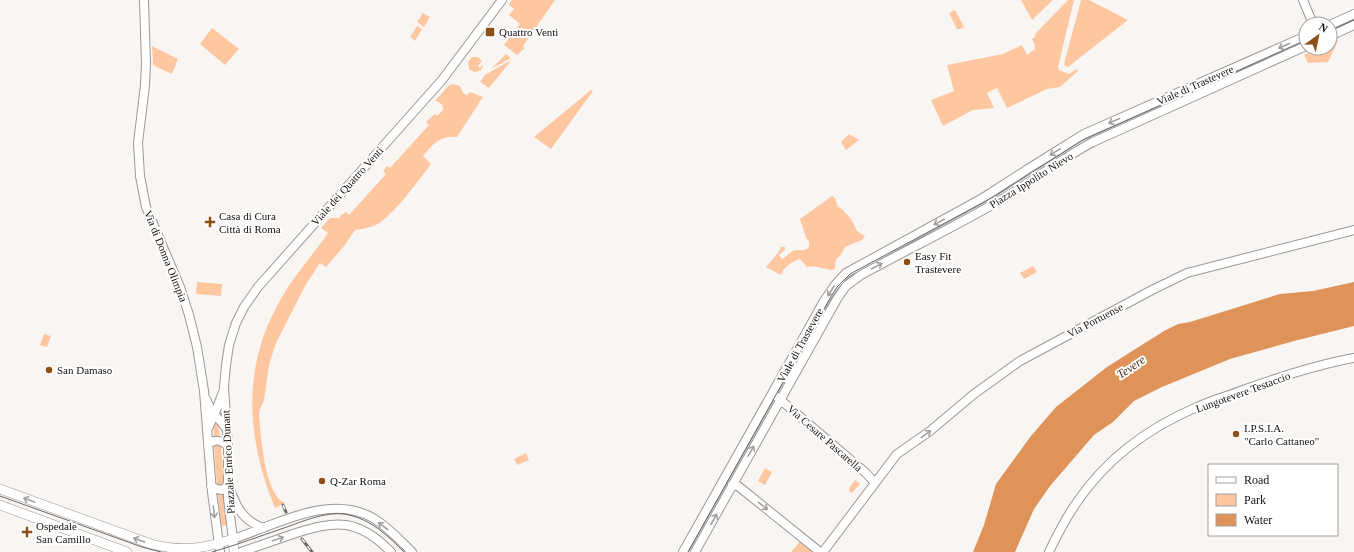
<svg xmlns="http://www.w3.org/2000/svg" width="1354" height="552" viewBox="0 0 1354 552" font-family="Georgia,serif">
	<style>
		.green { fill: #ffc79f }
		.water { fill: #df9359 }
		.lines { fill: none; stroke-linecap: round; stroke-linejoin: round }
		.secondary-casing { stroke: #9b9897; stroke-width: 10 }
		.primary-casing { stroke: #9b9897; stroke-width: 10 }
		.secondary { stroke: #fff; stroke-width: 8 }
		.primary { stroke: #fff; stroke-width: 9 }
		.tram { stroke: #6b6969; stroke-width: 1 }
		.rail-casing { stroke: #6b6969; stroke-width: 3 }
		.rail { stroke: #fff; stroke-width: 1.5; stroke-dasharray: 4.5; stroke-linecap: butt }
		.oneway { stroke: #a1a0a0 }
		.poi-dot { fill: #8e4f17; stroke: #fff; stroke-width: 1.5 }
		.labels { text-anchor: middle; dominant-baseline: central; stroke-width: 4; stroke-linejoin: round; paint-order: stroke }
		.poi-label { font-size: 11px; fill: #131212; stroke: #fff; text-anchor: start }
		.street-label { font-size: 11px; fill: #131212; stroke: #fff }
		.water-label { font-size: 12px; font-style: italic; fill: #4e2e16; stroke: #fff }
	</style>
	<rect width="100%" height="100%" fill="#f8f5f3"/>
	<path class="green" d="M 512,0 L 555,0 L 523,46 L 525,48 L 517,55 L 504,45 L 520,24 L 509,15 L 514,9 L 509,5 Z
		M 1021,0 L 1053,0 L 1032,20 Z
		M 1068,0 L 1074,0 L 1058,67 L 1059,70 L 1069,74 L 1076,69 L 1078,71 L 1060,87 L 1047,89 L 1007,108 L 997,88 L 987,93 L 994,108 L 973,110 L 943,126 L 931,100 L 954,91 L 947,65 L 1003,54 L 1022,45 L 1027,55 L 1035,49 L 1035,45 L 1032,39 L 1035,37 L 1035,34 Z
		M 1081,0 L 1089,0 L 1128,20 L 1068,67 L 1066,67 L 1064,64 Z
		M 955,10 L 964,27 L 961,29 L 957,29 L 949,13 Z
		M 423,13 L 430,17 L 424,27 L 417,22 Z
		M 417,26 L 422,29 L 415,41 L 410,37 Z
		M 212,28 L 239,49 L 225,65 L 200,44 Z
		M 1338,41 L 1328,62 L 1308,63 L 1304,55 L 1321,48 L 1330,48 L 1330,44 Z
		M 152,46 L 178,59 L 172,74 L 153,65 Z
		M 506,54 L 511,58 L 491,69 Z
		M 472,57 L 478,57 L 482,61 L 478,66 L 480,68 L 483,64 C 483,69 480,72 474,72 L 469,69 L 468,62 Z
		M 509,61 L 510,62 L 489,88 L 480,82 L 485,75 Z
		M 453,84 L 460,86 L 463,93 L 467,95 L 470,92 L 483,97 L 457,137 C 439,136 434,143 423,156 L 431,164 C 419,180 391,219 374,226 C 368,228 361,229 355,230 L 345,245 L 326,267 L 320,263 L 305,286 L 276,343 L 269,365 L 264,400 L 260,409 L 259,414 C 261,435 264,494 285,503 L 275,508 C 246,437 241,366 282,297 C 295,274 313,255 328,233 L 321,228 L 330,218 L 340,218 L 340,216 L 346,212 L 349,215 L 386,174 L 383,171 L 387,166 L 390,168 L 429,125 L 426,122 L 435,114 L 437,116 L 444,109 L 442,107 L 443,106 L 438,101 L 437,102 L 435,101 L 448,86 Z
		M 591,90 L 593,91 L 551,149 L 534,137 Z
		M 849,134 L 859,140 L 846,150 L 841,142 Z
		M 832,196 L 835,198 L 838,207 L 842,209 L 851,219 L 857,231 L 865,236 L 862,240 L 845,247 L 841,255 L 836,259 L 835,268 L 833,270 C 823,269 817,265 807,267 L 800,259 C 792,262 784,266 781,275 L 766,267 L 778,253 L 781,247 L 785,247 L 785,250 L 779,255 L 782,259 C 786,257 789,253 793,251 C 799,249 810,253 809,244 C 809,240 809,241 806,238 L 800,219 Z
		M 1033,266 L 1037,272 L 1024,279 L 1020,273 Z
		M 197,282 L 222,284 L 221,296 L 196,294 Z
		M 44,334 L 51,336 L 47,347 L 40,345 Z
		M 215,422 L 218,423 L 220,437 L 214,437 L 213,425 Z
		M 216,444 L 221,445 L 224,485 L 217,486 L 214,445 Z
		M 526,453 L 529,460 L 517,465 L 514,459 Z
		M 765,468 L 772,472 L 765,485 L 758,481 Z
		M 855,480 L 860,484 L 852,493 L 849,491 L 850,487 Z
		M 225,494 L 229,525 L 222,526 L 219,511 L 218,495 Z
		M 801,540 L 814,551 L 813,552 L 791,552 Z"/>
	<path class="water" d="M 1354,282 L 1354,326 L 1294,341 L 1230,359 L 1162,387 L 1134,401 L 1113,422 L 1094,435 L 1050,486 L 1034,509 L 1015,552 L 973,552 L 984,525 L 996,484 L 1031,436 L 1056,407 L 1107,367 L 1164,331 L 1178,324 L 1190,322 L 1280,294 L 1313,291 Z"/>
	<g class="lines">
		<g class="secondary-casing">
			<path id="secondary" d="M 144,0 L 146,63 L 145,85 L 138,143 L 140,176 L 146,207 L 180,287 L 189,315 L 197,347 L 204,391 L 212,492 L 220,552
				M 1303,0 L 1313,24
				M 1330,25 L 1354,14
				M 1330,36 L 1354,25
				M 777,397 L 866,473 L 875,483
				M 206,399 L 211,410 L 227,429
				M 207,431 L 217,408 L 223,392
				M 208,445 C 215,438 221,440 228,446
				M 732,485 L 738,486 L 820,552
				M 211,486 L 217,489 L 222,490 L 229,485
				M 230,489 C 237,509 243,520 263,528
				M 241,552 C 258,546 276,540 293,534 C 336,520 358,518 391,552
				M 412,552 C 400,540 388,527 373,518 C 329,493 276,525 233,539 L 228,499 L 228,446 L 224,387 L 226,365 L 229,345 L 236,323 L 244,307 L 258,287 L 442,80 L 502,0
				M 683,552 L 824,301 L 835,285 L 846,273 L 981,199 L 1031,167 L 1084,134 L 1306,36
				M 695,552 L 837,299 L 846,286 L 861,275 C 910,248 961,224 1009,195 C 1037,178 1064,157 1093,142 L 1306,46
				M 823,552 L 897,454 L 930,431 L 974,394 L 1020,361 L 1152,290 L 1187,273 L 1354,230
				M 1049,552 C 1057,535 1066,518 1077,502 C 1107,458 1150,427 1197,407 C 1212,400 1228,396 1243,390 C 1279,377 1316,365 1354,358"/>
		</g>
		<g class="primary-casing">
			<path id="primary" d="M 0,489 L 151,544 C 183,552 202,549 233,539 L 234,552
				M 0,505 L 127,552"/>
		</g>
		<use href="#secondary" class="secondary"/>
		<use href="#primary" class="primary"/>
		<path class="tram" d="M 1330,31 L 1354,20
			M 0,496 L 142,547 L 161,552
			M 212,552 C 237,545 260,536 284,528 C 304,521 328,510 349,515 C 372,520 388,536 404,552
			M 688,552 L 829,300 L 837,287 L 850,274 L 997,195 L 1081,141 L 1306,40"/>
		<g class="rail-casing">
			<path id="rail" d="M 283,505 L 286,512
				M 302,539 L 312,552"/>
		</g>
		<use href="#rail" class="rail"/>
	</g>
	<defs><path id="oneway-shaft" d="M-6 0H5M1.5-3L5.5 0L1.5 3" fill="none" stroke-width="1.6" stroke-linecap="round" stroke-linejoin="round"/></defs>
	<g class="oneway">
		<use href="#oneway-shaft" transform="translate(1284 46) rotate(156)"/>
		<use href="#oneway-shaft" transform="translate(1114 121) rotate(156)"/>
		<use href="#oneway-shaft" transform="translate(1055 152) rotate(148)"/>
		<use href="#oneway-shaft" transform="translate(939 222) rotate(152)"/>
		<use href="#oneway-shaft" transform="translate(877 266) rotate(-28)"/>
		<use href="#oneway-shaft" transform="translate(831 291) rotate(122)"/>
		<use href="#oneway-shaft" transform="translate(926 434) rotate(-36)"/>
		<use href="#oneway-shaft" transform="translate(751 451) rotate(-60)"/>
		<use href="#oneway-shaft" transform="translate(29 500) rotate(-160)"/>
		<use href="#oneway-shaft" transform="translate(763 506) rotate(39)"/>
		<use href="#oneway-shaft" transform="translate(214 512) rotate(83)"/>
		<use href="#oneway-shaft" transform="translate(714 519) rotate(-61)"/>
		<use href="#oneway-shaft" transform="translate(383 526) rotate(-143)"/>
		<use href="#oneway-shaft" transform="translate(278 539) rotate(-18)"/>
		<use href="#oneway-shaft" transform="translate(139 540) rotate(-161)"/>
	</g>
	<g class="poi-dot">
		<rect x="485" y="27" width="10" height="10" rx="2"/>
		<path d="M208 216h4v4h4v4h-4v4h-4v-4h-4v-4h4z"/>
		<circle cx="907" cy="262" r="4"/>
		<circle cx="49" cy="370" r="4"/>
		<circle cx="1236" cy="434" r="4"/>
		<circle cx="322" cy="481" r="4"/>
		<path d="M25 526h4v4h4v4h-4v4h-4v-4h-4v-4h4z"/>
	</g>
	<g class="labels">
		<g class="poi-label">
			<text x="499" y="32">Quattro Venti</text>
			<text x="219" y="216">Casa di Cura<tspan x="219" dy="13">Città di Roma</tspan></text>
			<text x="915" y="256">Easy Fit<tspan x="915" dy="13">Trastevere</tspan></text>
			<text x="57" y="370">San Damaso</text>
			<text x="1244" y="428">I.P.S.I.A.<tspan x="1244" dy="13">"Carlo Cattaneo"</tspan></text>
			<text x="330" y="481">Q-Zar Roma</text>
			<text x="36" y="526">Ospedale<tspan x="36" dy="13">San Camillo</tspan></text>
		</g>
		<g class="street-label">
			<text transform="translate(1195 85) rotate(-24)">Viale di Trastevere</text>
			<text transform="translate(1031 180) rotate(-32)">Piazza Ippolito Nievo</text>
			<text transform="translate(347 186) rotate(-48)">Viale dei Quattro Venti</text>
			<text transform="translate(166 256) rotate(68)">Via di Donna Olimpia</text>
			<text transform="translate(1095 320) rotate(-28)">Via Portuense</text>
			<text transform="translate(800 345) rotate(-61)">Viale di Trastevere</text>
			<text transform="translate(1243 392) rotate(-20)">Lungotevere Testaccio</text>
			<text transform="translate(825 438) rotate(41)">Via Cesare Pascarella</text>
			<text transform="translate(228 462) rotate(-93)">Piazzale Enrico Dunant</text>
		</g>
		<g class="water-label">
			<text transform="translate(1131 367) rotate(-34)">Tevere</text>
		</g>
	</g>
	<rect x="1208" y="464" width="130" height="72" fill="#ffffff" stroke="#a1a0a0"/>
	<rect x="1216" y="477" width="20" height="6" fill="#ffffff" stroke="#a1a0a0"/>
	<text x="1244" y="484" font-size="12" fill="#131212">Road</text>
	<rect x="1216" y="494" width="20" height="12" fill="#ffc79f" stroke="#a1a0a0"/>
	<text x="1244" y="504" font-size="12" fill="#131212">Park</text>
	<rect x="1216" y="514" width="20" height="12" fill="#df9359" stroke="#a1a0a0"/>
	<text x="1244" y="524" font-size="12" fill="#131212">Water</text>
	<g transform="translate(1318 36) rotate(33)"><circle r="19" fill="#ffffff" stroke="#a1a0a0"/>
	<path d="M0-3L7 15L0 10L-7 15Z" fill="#8e4f17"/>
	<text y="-6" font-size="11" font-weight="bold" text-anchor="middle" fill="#131212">N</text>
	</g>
</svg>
